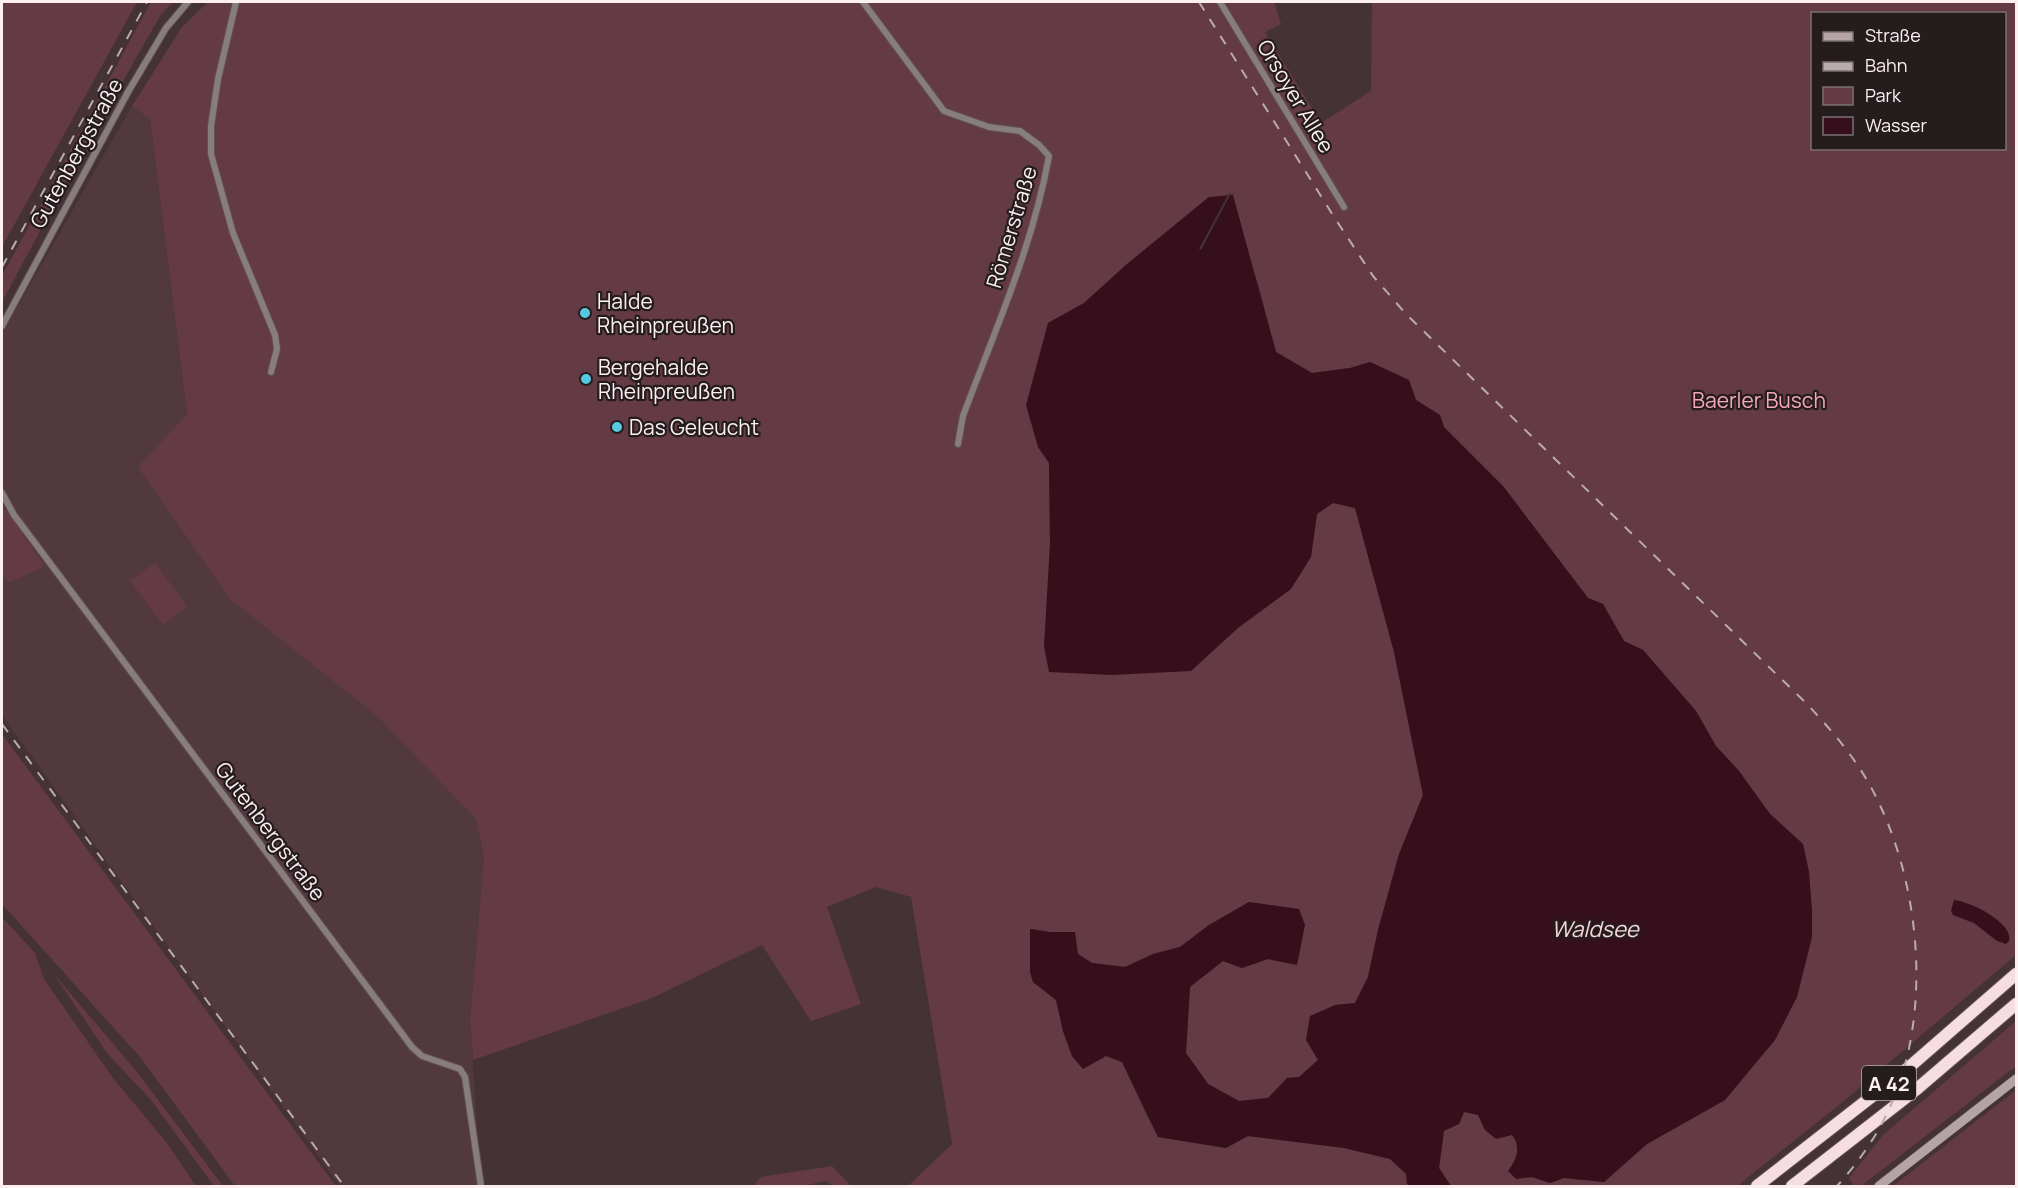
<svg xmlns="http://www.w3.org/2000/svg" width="2018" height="1188" viewBox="0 0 2018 1188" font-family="Manrope,sans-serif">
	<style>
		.built { fill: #52393f }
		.green { fill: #643a45; fill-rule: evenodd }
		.water { fill: #360f1c }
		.pier { fill: #443236 }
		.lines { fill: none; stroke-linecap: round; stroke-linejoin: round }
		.street-casing { stroke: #615054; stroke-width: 8 }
		.secondary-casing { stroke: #615054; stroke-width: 10 }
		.highway-casing { stroke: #615054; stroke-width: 14 }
		.street { stroke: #877d7f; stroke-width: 6 }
		.secondary { stroke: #b4a4a7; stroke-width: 9 }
		.highway { stroke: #f5dde2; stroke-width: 12 }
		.rail { stroke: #b9abae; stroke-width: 2; stroke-dasharray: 10 10; stroke-linecap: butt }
		.poi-dot { fill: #56c9e1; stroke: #251c1e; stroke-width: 2 }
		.labels { text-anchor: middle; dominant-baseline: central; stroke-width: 4.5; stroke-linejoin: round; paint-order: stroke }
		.shield { fill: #251c1e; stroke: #bbb0b2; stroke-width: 1.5 }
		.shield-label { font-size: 20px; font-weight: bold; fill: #fbeff1 }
		.street-label { font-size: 21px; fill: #fbeff1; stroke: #251c1e }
		.poi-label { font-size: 21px; fill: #fbeff1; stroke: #251c1e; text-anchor: start }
		.park-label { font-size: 21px; fill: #f5a7ba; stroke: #251c1e }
		.water-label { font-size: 22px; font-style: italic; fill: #f6d5dc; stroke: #251c1e }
	</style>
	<rect width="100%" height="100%" fill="#443236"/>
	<path class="built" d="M 132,106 L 150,118 L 187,415 L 376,715 L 476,818 L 484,857 L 470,1021 L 481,1186 L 340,1186 L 2,715 L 2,573 L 9,583 L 45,566 L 2,502 L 2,334 Z"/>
	<path class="green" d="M 2,2 L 137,2 L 2,247 Z
		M 151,2 L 173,2 L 160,16 L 82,153 L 2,302 L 2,276 Z
		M 208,2 L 1274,2 L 1281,24 L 1265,32 L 1321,123 L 1371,91 L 1372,2 L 2016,2 L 2016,955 L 1839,1105 L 1737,1186 L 1451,1186 L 1439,1168 L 1444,1130 L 1459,1124 L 1464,1112 L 1478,1114 L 1485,1130 L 1512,1135 L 1516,1140 L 1518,1157 L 1532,1177 L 1550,1183 L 1564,1178 L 1604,1182 L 1647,1144 L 1725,1100 L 1812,937 L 1812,911 L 1809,872 L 1803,844 L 1770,814 L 1739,771 L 1716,746 L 1696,711 L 1643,650 L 1624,641 L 1603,604 L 1588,598 L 1503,486 L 1444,427 L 1440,415 L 1416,400 L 1409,380 L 1370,362 L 1350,368 L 1312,373 L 1276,352 L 1257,280 L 1209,197 L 1127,264 L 1084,303 L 1048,323 L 1038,447 L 1049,463 L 1050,543 L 1191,671 L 1311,557 L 1317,514 L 1333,503 L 1355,508 L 1394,652 L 1423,795 L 1399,854 L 1378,930 L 1368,977 L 1355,1003 L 1335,1005 L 1318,1060 L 1299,1077 L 1287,1078 L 1268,1098 L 1239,1101 L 1208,1084 L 1186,1053 L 1190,986 L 1223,961 L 1242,968 L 1268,959 L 1297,965 L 1299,909 L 1249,902 L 1209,925 L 1180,947 L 1153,954 L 1125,967 L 1092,963 L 1077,953 L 1075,932 L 1050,932 L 1030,929 L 1030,972 L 1033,982 L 1056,1000 L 1063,1031 L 1072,1056 L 1083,1069 L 1106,1056 L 1122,1062 L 1145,1112 L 1158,1137 L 1226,1148 L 1248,1136 L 1344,1148 L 1390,1159 L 1407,1174 L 1407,1184 L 1410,1186 L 908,1186 L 952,1144 L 911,897 L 876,887 L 827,907 L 861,1004 L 811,1021 L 762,945 L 652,998 L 473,1060 L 470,1021 L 484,857 L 476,819 L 376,715 L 230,599 L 138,467 L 187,414 L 150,119 L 132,106 L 182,27 ZM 1812,14 L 2004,14 L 2004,148 L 1812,148 Z
		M 2,504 L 45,566 L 9,583 L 2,573 Z
		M 155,563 L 187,606 L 163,625 L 130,581 Z
		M 2,734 L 310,1151 L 336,1186 L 235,1186 L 140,1057 L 2,904 Z
		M 2,917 L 35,953 L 44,979 L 113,1078 L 167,1143 L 196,1186 L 2,1186 Z
		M 53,973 L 137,1072 L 223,1186 L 214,1186 L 151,1100 L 107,1053 Z
		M 2016,1021 L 2016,1066 L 1861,1186 L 1854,1186 L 1849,1178 L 1883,1135 Z
		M 2016,1090 L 2016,1186 L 1893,1186 Z
		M 832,1166 L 851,1186 L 834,1186 L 826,1181 L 802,1186 L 754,1186 L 761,1177 Z"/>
	<path class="water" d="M 1233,195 L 1276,352 L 1312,373 L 1350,368 L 1370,362 L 1409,380 L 1416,400 L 1440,415 L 1444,427 L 1503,486 L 1588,598 L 1603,604 L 1624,641 L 1643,650 L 1696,711 L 1716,746 L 1739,771 L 1770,814 L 1803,844 L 1809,872 L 1812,911 L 1812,937 L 1797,997 L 1775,1040 L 1725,1100 L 1647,1144 L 1604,1182 L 1564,1178 L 1550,1183 L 1532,1177 L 1516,1179 L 1508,1171 C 1516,1160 1522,1147 1512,1135 L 1496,1139 L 1485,1130 L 1478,1115 L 1464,1112 L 1459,1124 L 1444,1131 L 1439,1168 L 1451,1186 L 1410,1186 L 1407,1184 L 1406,1174 L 1390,1159 L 1344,1148 L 1248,1136 L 1226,1148 L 1158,1137 L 1122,1062 L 1106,1056 L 1083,1069 L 1072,1056 L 1063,1031 L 1056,1000 L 1033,982 L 1030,972 L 1030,929 L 1050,932 L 1075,932 L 1078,954 L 1092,963 L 1125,967 L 1153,954 L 1180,947 L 1209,925 L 1249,902 L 1299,909 L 1305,925 L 1297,965 L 1268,959 L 1242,968 L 1223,961 L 1190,987 L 1186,1053 L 1208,1084 L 1239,1101 L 1268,1098 L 1287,1078 L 1299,1077 L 1318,1060 L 1306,1040 L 1310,1016 L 1335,1005 L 1355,1003 L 1368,977 L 1378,930 L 1399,854 L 1423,795 L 1394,652 L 1355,508 L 1333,503 L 1317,514 L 1311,557 L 1291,589 L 1238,628 L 1191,671 L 1111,675 L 1049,672 L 1044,646 L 1050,543 L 1049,463 L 1038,447 L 1026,405 L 1048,323 L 1084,303 L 1127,264 L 1209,197 Z
		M 1954,900 C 1970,901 2014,923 2009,941 L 2006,944 L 1997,941 L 1974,923 L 1953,915 L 1951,911 Z"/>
	<path class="pier" d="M 1229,193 L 1236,194 L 1230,195 L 1201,250 L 1199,249 Z"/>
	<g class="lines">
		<g class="street-casing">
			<path id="street" d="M 236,2 L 218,79 L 211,126 L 211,154 L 233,233 L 275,335 L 277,349 L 271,372
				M 863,2 L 944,111 L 989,127 L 1020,131 L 1039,145 L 1049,156 C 1033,246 995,330 963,416 L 958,444
				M 1220,2 L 1344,207
				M 2,326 L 128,92 L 166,28 L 188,2
				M 2,493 L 14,515 L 412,1047 L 422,1056 L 460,1069 L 465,1077 L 481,1186"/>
		</g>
		<g class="secondary-casing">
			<path id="secondary" d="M 1879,1186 L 2016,1079"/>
		</g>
		<g class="highway-casing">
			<path id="highway" d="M 1757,1186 L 1907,1069 L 2016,974
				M 1792,1186 L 1918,1088 L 2016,1004"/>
		</g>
		<use href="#street" class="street"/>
		<use href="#secondary" class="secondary"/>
		<use href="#highway" class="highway"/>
		<path class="rail" d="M 1199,2 L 1336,220 L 1373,276 L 1406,314 L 1807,704 C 1834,733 1860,763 1877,799 C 1921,888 1932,1015 1890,1107 C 1877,1136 1858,1163 1837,1186
			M 2,267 L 147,2
			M 2,724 L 344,1186"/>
	</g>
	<g class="poi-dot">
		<circle cx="585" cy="313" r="6"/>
		<circle cx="586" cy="379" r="6"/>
		<circle cx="617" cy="427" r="6"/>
	</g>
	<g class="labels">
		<rect class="shield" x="1862" y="1066" width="54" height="34" rx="4.5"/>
		<g class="shield-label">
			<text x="1889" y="1083">A 42</text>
		</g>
		<g class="street-label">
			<text transform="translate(1296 96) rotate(59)">Orsoyer Allee</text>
			<text transform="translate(76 153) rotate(-61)">Gutenbergstraße</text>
			<text transform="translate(1011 227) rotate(-73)">Römerstraße</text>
			<text transform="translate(271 831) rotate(53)">Gutenbergstraße</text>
		</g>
		<g class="poi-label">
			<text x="597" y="301">Halde<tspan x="597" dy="24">Rheinpreußen</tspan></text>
			<text x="598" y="367">Bergehalde<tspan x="598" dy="24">Rheinpreußen</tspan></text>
			<text x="629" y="427">Das Geleucht</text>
		</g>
		<g class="park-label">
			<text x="1759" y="400">Baerler Busch</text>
		</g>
		<g class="water-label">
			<text x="1595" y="929">Waldsee</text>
		</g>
	</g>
	<rect width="2018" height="1188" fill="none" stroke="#fbeff1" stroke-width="6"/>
	<rect x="1811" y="12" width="195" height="138" fill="#251c1e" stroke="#7b7072" stroke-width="1.5"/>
	<rect x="1823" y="32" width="30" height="9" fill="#b4a4a7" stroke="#7b7072" stroke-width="1.5"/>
	<text x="1865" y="42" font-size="18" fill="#fbeff1">Straße</text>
	<rect x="1823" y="62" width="30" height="9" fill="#b9abae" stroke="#7b7072" stroke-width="1.5"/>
	<text x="1865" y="72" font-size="18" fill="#fbeff1">Bahn</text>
	<rect x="1823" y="87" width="30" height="18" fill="#643a45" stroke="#7b7072" stroke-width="1.5"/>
	<text x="1865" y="102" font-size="18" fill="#fbeff1">Park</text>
	<rect x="1823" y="117" width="30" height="18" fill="#360f1c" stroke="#7b7072" stroke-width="1.5"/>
	<text x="1865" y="132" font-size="18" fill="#fbeff1">Wasser</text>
</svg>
